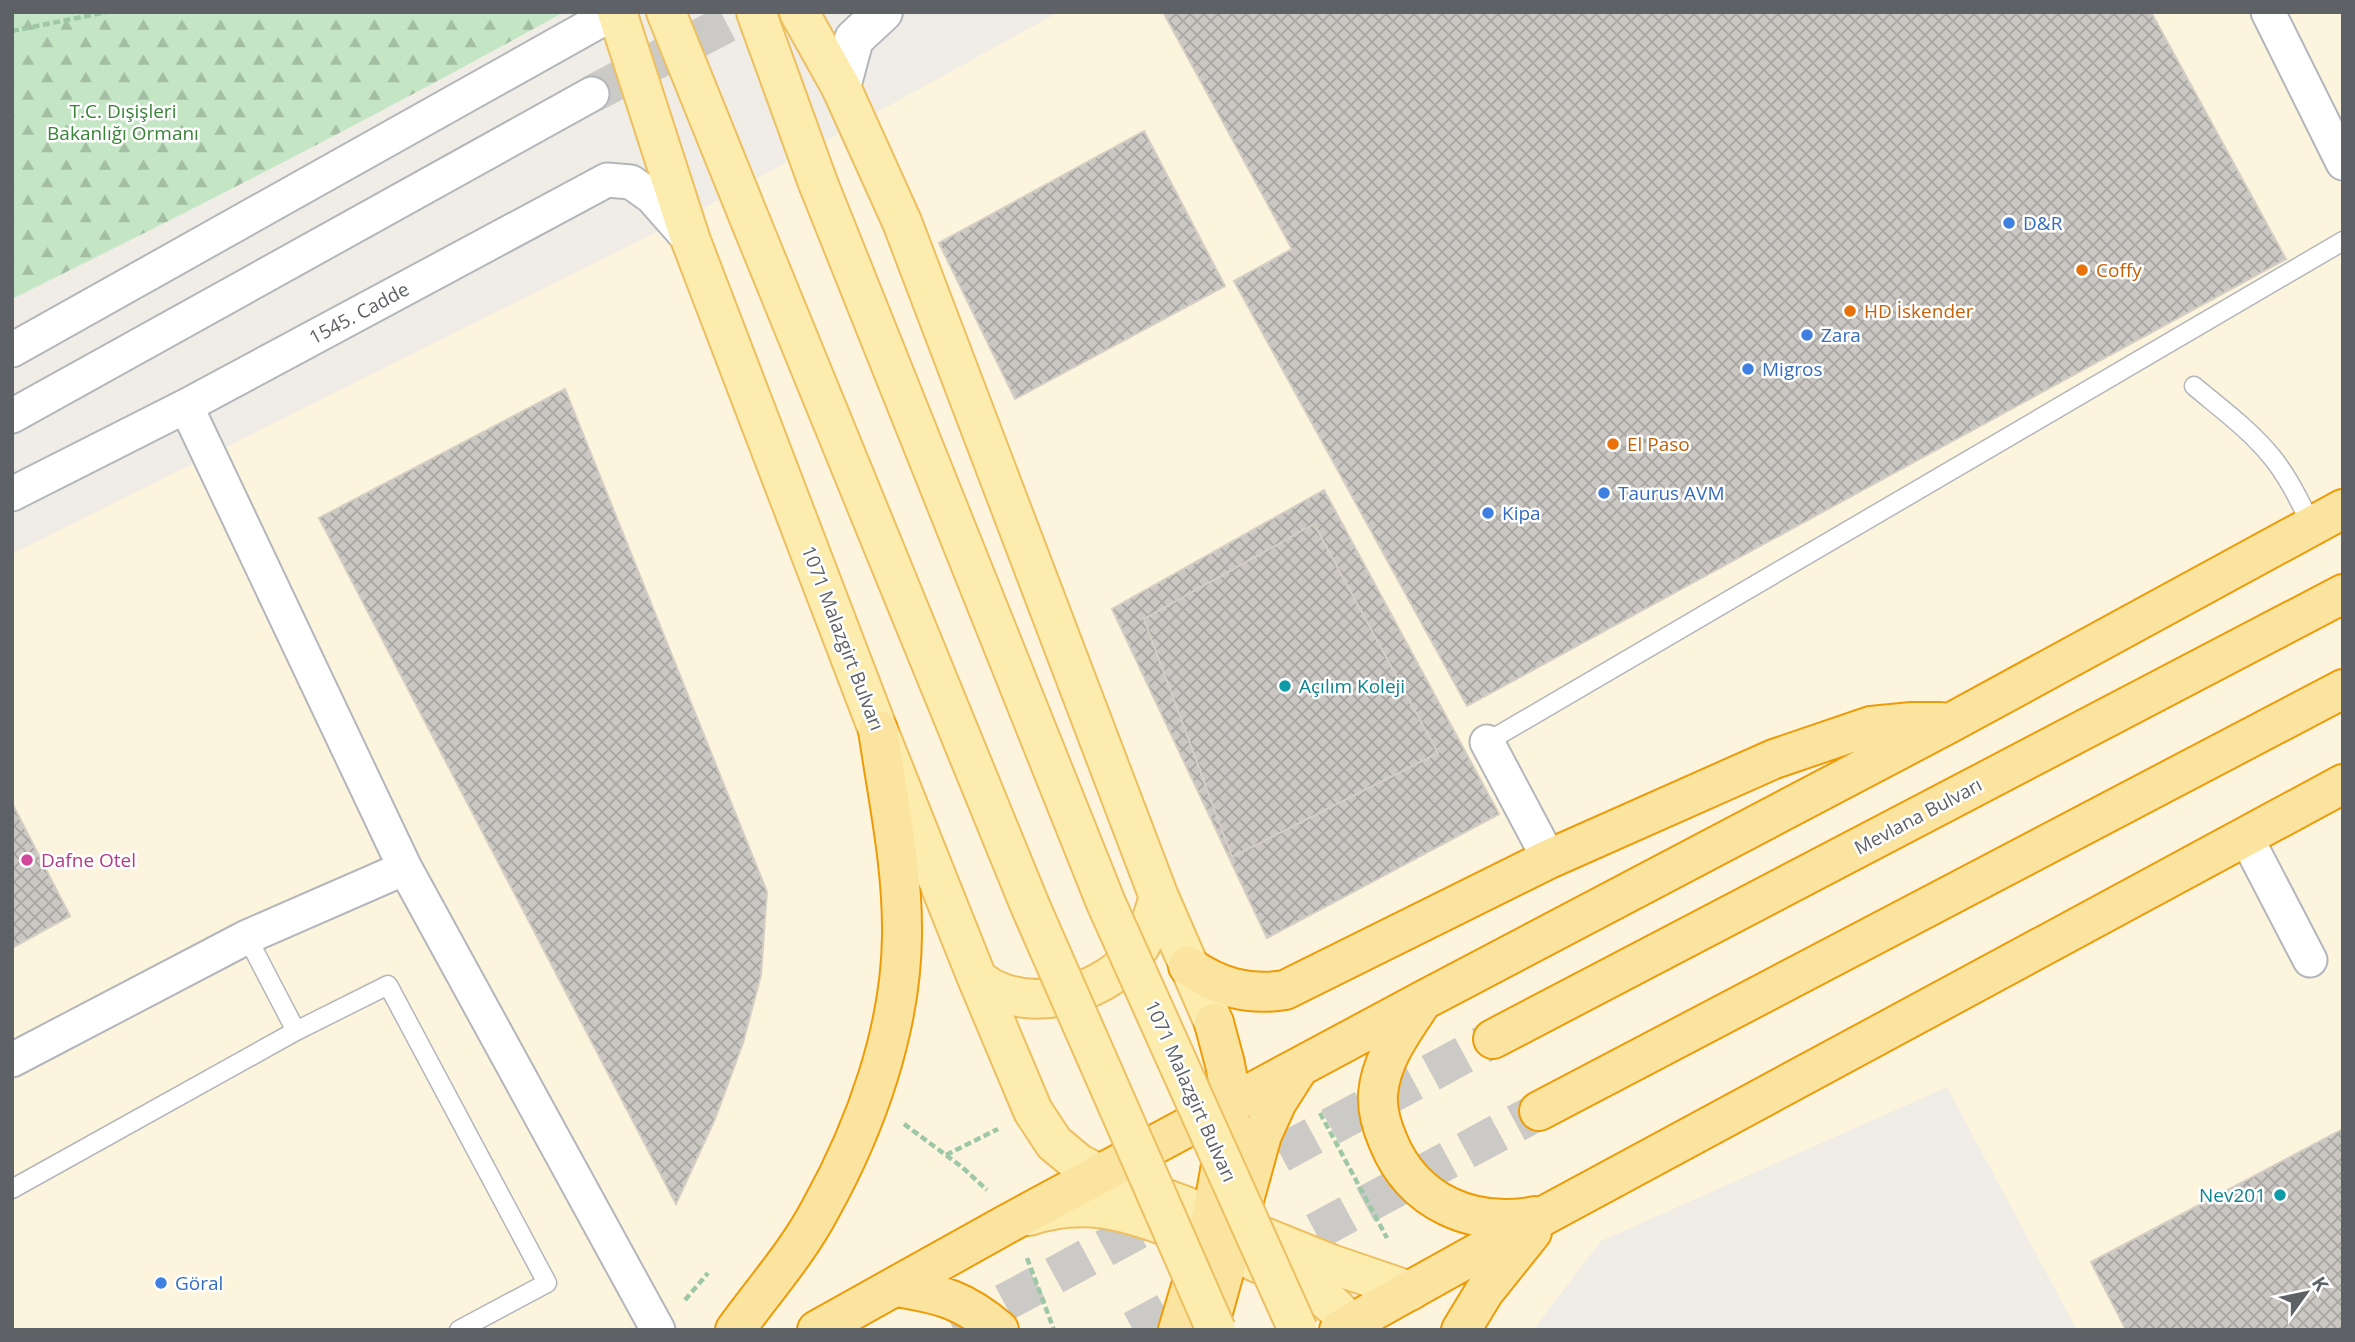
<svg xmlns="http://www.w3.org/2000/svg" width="2355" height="1342" viewBox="0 0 2355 1342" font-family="'Open Sans',sans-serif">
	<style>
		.commercial { fill: #fdf4de }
		.forest { fill: url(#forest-firs) }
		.building { fill: url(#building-cross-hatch); stroke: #d4cec4; stroke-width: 2 }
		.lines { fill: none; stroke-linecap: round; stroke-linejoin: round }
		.primary-tunnel { stroke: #cbcac6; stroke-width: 38; stroke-dasharray: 38 19; stroke-linecap: butt }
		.trunk-tunnel { stroke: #cbcac6; stroke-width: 38; stroke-dasharray: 38 19; stroke-linecap: butt }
		.service-casing { stroke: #b3b6ba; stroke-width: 21 }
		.minor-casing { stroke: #b3b6ba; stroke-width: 37 }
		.secondary-casing { stroke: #b2b6ba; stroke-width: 42 }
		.primary-casing { stroke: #edbf61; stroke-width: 42 }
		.trunk-casing { stroke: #ee9b08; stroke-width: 42 }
		.path { stroke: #9dc7a6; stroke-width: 4.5; stroke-dasharray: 7 3.5; stroke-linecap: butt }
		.service { stroke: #fff; stroke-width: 18 }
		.minor { stroke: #fff; stroke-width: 33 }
		.secondary { stroke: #fff; stroke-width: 38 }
		.primary { stroke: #fcecae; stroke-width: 38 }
		.trunk { stroke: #fbe4a0; stroke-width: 38 }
		.primary-bridge-casing { stroke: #edbf61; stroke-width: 42; stroke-linecap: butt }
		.primary-bridge { stroke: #fcecae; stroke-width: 38 }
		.shop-dot { fill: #3f7fe0; stroke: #fff; stroke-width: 2.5 }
		.food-dot { fill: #e8710a; stroke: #fff; stroke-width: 2.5 }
		.culture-dot { fill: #0f9aa8; stroke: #fff; stroke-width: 2.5 }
		.hotel-dot { fill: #d1479c; stroke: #fff; stroke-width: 2.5 }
		.labels { text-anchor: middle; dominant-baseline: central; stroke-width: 5; stroke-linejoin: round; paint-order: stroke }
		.park-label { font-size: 19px; fill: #388338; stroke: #fff }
		.shop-label { font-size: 19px; fill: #366cbe; stroke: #fff; text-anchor: start }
		.food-label { font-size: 19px; fill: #c56008; stroke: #fff; text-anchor: start }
		.street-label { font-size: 19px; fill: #5e6266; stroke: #fff }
		.culture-label { font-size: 19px; fill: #0d838f; stroke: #fff; text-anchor: start }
		.hotel-label { font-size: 19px; fill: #b23c85; stroke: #fff; text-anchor: start }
	</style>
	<defs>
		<pattern id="forest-firs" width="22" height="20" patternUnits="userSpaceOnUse" patternTransform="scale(1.75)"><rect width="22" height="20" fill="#c5e6c4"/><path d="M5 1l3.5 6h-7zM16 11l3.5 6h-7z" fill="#a3bea3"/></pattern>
		<pattern id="building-cross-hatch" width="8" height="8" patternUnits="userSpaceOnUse" patternTransform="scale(1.75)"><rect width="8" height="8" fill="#cbc8c3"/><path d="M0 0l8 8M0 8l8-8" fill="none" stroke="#a8a6a2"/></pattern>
	</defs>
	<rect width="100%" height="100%" fill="#efede6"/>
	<path class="commercial" d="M 1059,12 L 2343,12 L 2343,1330 L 2077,1330 L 1947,1087 L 1601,1241 L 1533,1330 L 12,1330 L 12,554 L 691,215 Z"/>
	<path class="forest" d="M 12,12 L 564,12 C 382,113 198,207 12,299 Z"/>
	<path class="building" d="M 1163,12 L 2151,12 L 2286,259 L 1467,706 L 1234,281 L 1292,249 Z
		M 1144,131 L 1225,286 L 1015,399 L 939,243 Z
		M 565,389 L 767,892 L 761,975 L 743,1043 L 715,1119 L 676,1204 L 319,518 Z
		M 1324,490 L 1499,814 L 1267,938 L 1112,609 Z
		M 1314,524 L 1438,753 L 1232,857 L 1144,619 Z
		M 12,803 L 70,916 L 12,948 Z
		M 2343,1129 L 2343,1330 L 2126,1330 L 2091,1262 Z"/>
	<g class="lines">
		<path class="primary-tunnel" d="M 592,94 L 749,12"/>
		<path class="trunk-tunnel" d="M 1230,1181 L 1493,1039
			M 1265,1259 L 1539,1111
			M 954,1330 L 1177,1209
			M 1133,1330 L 1208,1289"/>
		<g class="service-casing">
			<path id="service" d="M 2194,386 C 2220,408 2249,429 2271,456 C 2288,476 2300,502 2312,526
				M 1487,742 L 2343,241
				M 247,937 L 296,1031 L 388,985 L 547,1283 L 459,1330
				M 12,1189 L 296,1031"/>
		</g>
		<g class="minor-casing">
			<path id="minor" d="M 2268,12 L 2343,163
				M 12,350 L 615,12
				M 12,416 L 592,94
				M 12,494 L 186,406 L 607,180 L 631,182 L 652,197 L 689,239
				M 1487,742 L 1549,859
				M 2246,837 L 2310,960
				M 405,868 L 658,1330
				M 12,1060 L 247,937 L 405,868 L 186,406"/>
		</g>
		<g class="secondary-casing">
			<path id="secondary" d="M 841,87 L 854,39 L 883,12"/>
		</g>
		<g class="primary-casing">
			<path id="primary" d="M 617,12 L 691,241 L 878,730 L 977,978 L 1033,1111 L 1054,1143 L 1078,1163 L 1099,1174 L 1212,1216 L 1331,1264 L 1410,1291
				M 666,12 L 750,220
				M 756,12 L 818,183
				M 799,12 L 841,87 L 902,222 L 1159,897 L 1214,1023
				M 977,978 C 982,982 988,987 995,990 C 1041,1011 1106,992 1136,952 C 1148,936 1153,915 1159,897
				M 1029,1216 C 1082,1198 1124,1210 1174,1229
				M 1249,1259 C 1287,1276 1331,1292 1353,1330"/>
		</g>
		<g class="trunk-casing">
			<path id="trunk" d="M 1188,966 C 1218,987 1248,996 1285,990 L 1549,859 L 1774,759 L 1871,726 L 1912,722 L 1941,722
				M 1421,1003 C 1402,1032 1381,1059 1378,1094 C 1377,1109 1382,1127 1388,1141 C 1413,1203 1473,1228 1536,1216
				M 1493,1039 L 2343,594
				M 1539,1111 L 2343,689
				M 896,1287 C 941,1294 964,1300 999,1330
				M 735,1330 C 764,1290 798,1252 821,1208 C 866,1127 901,1029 902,936 C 903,867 888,798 878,730
				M 817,1330 L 1007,1224 L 1422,1001 L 1950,723 L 2343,509
				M 1178,1330 L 1212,1216 L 1232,1103 L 1225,1064 L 1214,1023
				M 1208,1330 L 1262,1135 L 1277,1102 L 1298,1069
				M 1339,1330 L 1547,1214 L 2343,784
				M 1461,1330 L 1484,1292 L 1532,1232"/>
		</g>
		<path class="path" d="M 12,31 L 107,12
			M 1320,1113 L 1387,1238
			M 904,1124 L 962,1167 L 987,1190
			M 946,1155 L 998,1129
			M 1027,1258 L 1054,1330
			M 685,1300 L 708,1273"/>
		<use href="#service" class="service"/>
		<use href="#minor" class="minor"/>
		<use href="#secondary" class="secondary"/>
		<use href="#primary" class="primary"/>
		<use href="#trunk" class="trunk"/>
		<g class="primary-bridge-casing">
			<path id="primary-bridge" d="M 818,183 L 1106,903 L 1298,1330
				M 750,220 L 1031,908 L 1216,1330"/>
		</g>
		<use href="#primary-bridge" class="primary-bridge"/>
	</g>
	<g class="shop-dot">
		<circle cx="2009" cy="223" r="7"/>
		<circle cx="1807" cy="335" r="7"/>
		<circle cx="1748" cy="369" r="7"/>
		<circle cx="1604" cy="493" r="7"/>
		<circle cx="1488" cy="513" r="7"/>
		<circle cx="161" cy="1283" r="7"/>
	</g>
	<g class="food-dot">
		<circle cx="2082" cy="270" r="7"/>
		<circle cx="1850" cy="311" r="7"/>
		<circle cx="1613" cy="444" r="7"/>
	</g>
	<g class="culture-dot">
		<circle cx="1285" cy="686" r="7"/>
		<circle cx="2280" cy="1195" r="7"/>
	</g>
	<circle class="hotel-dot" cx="27" cy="860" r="7"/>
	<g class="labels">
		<g class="park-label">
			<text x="123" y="111">T.C. Dışişleri<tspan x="123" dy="22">Bakanlığı Ormanı</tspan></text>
		</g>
		<g class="shop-label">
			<text x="2023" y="223">D&amp;R</text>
			<text x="1821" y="335">Zara</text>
			<text x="1762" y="369">Migros</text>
			<text x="1618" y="493">Taurus AVM</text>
			<text x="1502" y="513">Kipa</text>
			<text x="175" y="1283">Göral</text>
		</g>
		<g class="food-label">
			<text x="2096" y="270">Coffy</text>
			<text x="1864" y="311">HD İskender</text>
			<text x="1627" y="444">El Paso</text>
		</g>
		<g class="street-label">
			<text transform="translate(359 313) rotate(-28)">1545. Cadde</text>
			<text transform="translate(843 638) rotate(69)">1071 Malazgirt Bulvarı</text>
			<text transform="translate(1918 816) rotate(-28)">Mevlana Bulvarı</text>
			<text transform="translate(1191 1091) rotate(66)">1071 Malazgirt Bulvarı</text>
		</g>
		<g class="culture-label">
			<text x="1299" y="686">Açılım Koleji</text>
			<text x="2266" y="1195" text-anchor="end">Nev201</text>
		</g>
		<g class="hotel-label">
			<text x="41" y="860">Dafne Otel</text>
		</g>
	</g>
	<rect width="2355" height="1342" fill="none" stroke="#5e6266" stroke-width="28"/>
	<g transform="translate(2306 1293) rotate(57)" stroke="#ffffff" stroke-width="5" paint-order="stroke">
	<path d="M0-5L12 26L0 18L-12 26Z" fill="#5e6266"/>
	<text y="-10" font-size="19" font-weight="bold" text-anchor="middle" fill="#5e6266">K</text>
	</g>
</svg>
